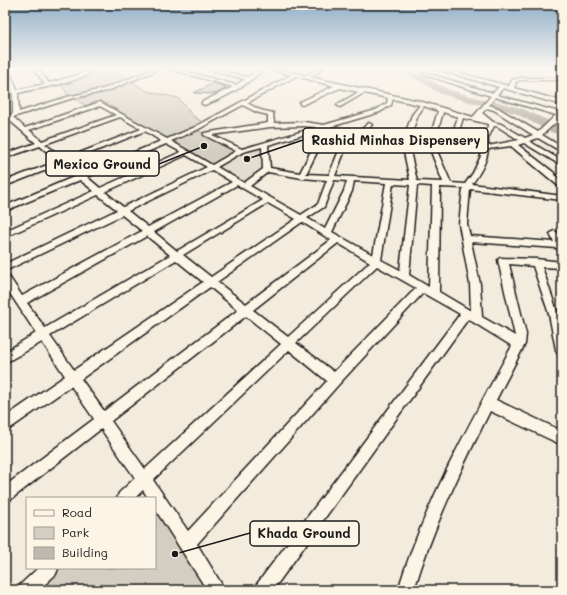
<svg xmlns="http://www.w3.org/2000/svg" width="567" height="595" viewBox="0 0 567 595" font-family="Mali,sans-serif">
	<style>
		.built { fill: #e3ddcf }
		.green { fill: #d3cec1; stroke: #78756e }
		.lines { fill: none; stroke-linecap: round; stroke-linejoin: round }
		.river { fill: #aaa59b; fill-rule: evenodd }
		.building { fill: #beb9ae; stroke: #1c1c1c }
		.street-casing { stroke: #1c1c1c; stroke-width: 3 }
		.street { fill: #fcf5e5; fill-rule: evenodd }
		.leader { fill: none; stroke: #1c1c1c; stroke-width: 1.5 }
		.callout-dot { fill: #1c1c1c; stroke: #fcf5e5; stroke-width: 1.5 }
		.callout { fill: #fcf5e5; stroke: #1c1c1c; stroke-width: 1.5 }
		.callout-label { font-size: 13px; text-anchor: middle; font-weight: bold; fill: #1c1c1c }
	</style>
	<rect width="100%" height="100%" fill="#f3ecdd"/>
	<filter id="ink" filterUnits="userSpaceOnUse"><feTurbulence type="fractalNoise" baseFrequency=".025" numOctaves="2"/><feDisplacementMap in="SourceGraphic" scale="8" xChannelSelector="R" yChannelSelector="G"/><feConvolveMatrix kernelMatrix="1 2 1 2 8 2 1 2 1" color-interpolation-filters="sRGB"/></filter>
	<g filter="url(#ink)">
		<path class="built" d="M 265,143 L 267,170 L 245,186 L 213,167 L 241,151 Z"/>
		<path class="green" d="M 114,70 L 147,91 L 178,98 L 193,116 L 205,124 L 195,129 L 240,152 L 213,167 L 100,104 L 89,108 L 67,94 L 61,84 Z
			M 155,499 L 218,590 L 28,590 L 51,568 L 155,568 Z"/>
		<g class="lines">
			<path class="river" d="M 398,68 L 408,68 L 449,90 L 485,100 L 486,102 L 481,105 L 441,94 Z
				M 494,101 L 523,109 L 549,121 L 550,125 L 553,124 L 562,128 L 562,136 L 549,131 L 548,127 L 541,127 L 515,113 L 490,106 L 489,104 Z"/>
		</g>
		<path class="building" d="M 213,83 L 226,87 L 225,89 L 215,94 L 194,93 Z"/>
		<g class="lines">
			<g class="street-casing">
				<path id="street" d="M 5,68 L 11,75 L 17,90 L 45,84 L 33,68 L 37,68 L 49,83 L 78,75 L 92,68 L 97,68 C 79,84 41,87 18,93 L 19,112 L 67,97 L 103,89 L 156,68 L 162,68 L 107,91 L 70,99 L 13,117 L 25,128 L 100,102 L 167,139 L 193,128 L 291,75 L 267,68 L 297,73 L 305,76 L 319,68 L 324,68 L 310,77 L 419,101 L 473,117 L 491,96 L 423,74 L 423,72 L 493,93 L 499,87 L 433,68 L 440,68 L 509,86 L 512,80 L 520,78 L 562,78 L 562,80 L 520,80 L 516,82 L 514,88 L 562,101 L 562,105 L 503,88 L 497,95 L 559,112 L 562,110 L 562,117 L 542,135 L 562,147 L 562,152 L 538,138 L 529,141 L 562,161 L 562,166 L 524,143 L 518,145 L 553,172 L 562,183 L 562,189 L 511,146 L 488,149 C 487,162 479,174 472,184 L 562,196 L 562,200 L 470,189 L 467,224 L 470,236 L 554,242 L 550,234 L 554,231 L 557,232 L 562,241 L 562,252 L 559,251 L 557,248 L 471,242 L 480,284 L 482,317 L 515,336 L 498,260 L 500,258 L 536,259 L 562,262 L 562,268 L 542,267 L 562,326 L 562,355 L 558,354 L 556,350 L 549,314 L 533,266 L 509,264 L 526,334 L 525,344 L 496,400 L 562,431 L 562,445 L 490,411 C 461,469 433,527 414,590 L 398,590 C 425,503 469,425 512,346 L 468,319 L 273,590 L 255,590 L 257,584 L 460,314 L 423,293 L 339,384 L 197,544 L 225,590 L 207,590 L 155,509 L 155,498 L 148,498 L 143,490 L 135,498 L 117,498 L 119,493 L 135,478 L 101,429 L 10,500 L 5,502 L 5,486 L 94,419 L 71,386 L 5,432 L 5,417 L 65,376 L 42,342 L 5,363 L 5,352 L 36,333 L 5,286 L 5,274 L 8,275 L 22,296 L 142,231 L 122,215 L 5,271 L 5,264 L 117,210 L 98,195 L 5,237 L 5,231 L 94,191 L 80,180 L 5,211 L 5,206 L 76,176 L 62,164 L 5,186 L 5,181 L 58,161 L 40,146 L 5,158 L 5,154 L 36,143 L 8,119 L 5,120 L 5,116 L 13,114 C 13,105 14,95 11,87 C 9,80 5,75 5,68 ZM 296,76 L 334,86 L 300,102 L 300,104 L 302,105 L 340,88 L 359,92 L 338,104 L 337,105 L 340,107 L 364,93 L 388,98 L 387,103 L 376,110 L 324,125 L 304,122 L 274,123 L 273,113 L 260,110 L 247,103 ZM 495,97 L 556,115 L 538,132 L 498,108 L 489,105 ZM 393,99 L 420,105 L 412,115 L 402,143 L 410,180 L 335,176 L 345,150 L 371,126 L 372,125 L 369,123 L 340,148 L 329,175 L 306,174 L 321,144 L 333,129 L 330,127 L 380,112 L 391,105 ZM 243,105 L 256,112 L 268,115 L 268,123 L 204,133 L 204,135 L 236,151 L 212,165 L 171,141 L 197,130 ZM 100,106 L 116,115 L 42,141 L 29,130 ZM 424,106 L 438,111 L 428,144 L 443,182 L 417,181 L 408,143 L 418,115 ZM 487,108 L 494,110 L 533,135 L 525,138 L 501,124 L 493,122 L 482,113 ZM 443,112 L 458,117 L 448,147 L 449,148 L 454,147 L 463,118 L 489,124 L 482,138 L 481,156 L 473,173 L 465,184 L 451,183 L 434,144 ZM 120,117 L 141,129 L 64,159 L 45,144 ZM 304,126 L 317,127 L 242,149 L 212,135 L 270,127 ZM 494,126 L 497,126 L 519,140 L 488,146 L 488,138 ZM 323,129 L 326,130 L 315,143 L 300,173 L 270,168 L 268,145 ZM 145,131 L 161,141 L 82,174 L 68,162 ZM 166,144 L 181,152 L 100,188 L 87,177 ZM 262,147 L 263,169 L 244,183 L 217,167 L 243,152 ZM 186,155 L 207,167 L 123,207 L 105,192 ZM 212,170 L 232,182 L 148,227 L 128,211 ZM 268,172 L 302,178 L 327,180 L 318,204 L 301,215 L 250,186 ZM 334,180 L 347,181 L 344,191 L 325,229 L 307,218 L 324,207 ZM 354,181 L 386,183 L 373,255 L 332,232 L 352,191 ZM 393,184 L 410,185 L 400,270 L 381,260 ZM 237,185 L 263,200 L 177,251 L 154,232 ZM 417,185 L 432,186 L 429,287 L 409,275 ZM 440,187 L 463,188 L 459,224 L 470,284 L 471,311 L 439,292 ZM 268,203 L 296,219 L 211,277 L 183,255 ZM 302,222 L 331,240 L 246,304 L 217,282 ZM 147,236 L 170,255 L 45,328 L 27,303 ZM 338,243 L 370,262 L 288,337 L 253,310 ZM 176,260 L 203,282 L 74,370 L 50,336 ZM 377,266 L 416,288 L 334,372 L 296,343 ZM 210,287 L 238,310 L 104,411 L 81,379 ZM 246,316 L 281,344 L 145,469 L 111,421 ZM 289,350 L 327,381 L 188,531 L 153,480 Z
					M 166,68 L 173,68 L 236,85 L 245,79 L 202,68 L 209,68 L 248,77 L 260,68 L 265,68 C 248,84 228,97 204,105 L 202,104 L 202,102 L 233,87 Z
					M 38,568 L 58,568 L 56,574 L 39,590 L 19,590 L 21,584 Z"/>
			</g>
			<use href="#street" class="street"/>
		</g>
	</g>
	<linearGradient id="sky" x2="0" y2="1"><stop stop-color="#8faec9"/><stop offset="0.45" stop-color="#faf6f0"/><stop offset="1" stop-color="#faf6f0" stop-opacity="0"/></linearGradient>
	<rect width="567" height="151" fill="url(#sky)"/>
	<path class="leader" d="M247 159L303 140M204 146L159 164M175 554L250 533"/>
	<g class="callout-dot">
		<circle cx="247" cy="159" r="4"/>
		<circle cx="204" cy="146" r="4"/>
		<circle cx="175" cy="554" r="4"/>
	</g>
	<g class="callout">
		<rect x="303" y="128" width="185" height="25" rx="4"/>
		<rect x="46" y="151" width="113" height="25" rx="4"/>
		<rect x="250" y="521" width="109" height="25" rx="4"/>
	</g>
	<g class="callout-label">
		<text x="396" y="145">Rashid Minhas Dispensery</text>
		<text x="102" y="169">Mexico Ground</text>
		<text x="304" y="538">Khada Ground</text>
	</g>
	<rect width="567" height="595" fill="none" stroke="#fcf5e5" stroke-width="20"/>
	<rect x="10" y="10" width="547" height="575" fill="none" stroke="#1c1c1c" stroke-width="1.5" filter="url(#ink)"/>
	<rect x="26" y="497" width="130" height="72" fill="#fcf5e5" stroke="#a29e95"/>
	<rect x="34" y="510" width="20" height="6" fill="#fcf5e5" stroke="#a29e95"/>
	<text x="62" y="517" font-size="12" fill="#1c1c1c">Road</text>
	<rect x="34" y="527" width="20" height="12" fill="#d3cec1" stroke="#a29e95"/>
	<text x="62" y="537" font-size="12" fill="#1c1c1c">Park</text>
	<rect x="34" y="547" width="20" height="12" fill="#beb9ae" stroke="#a29e95"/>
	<text x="62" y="557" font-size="12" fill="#1c1c1c">Building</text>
</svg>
